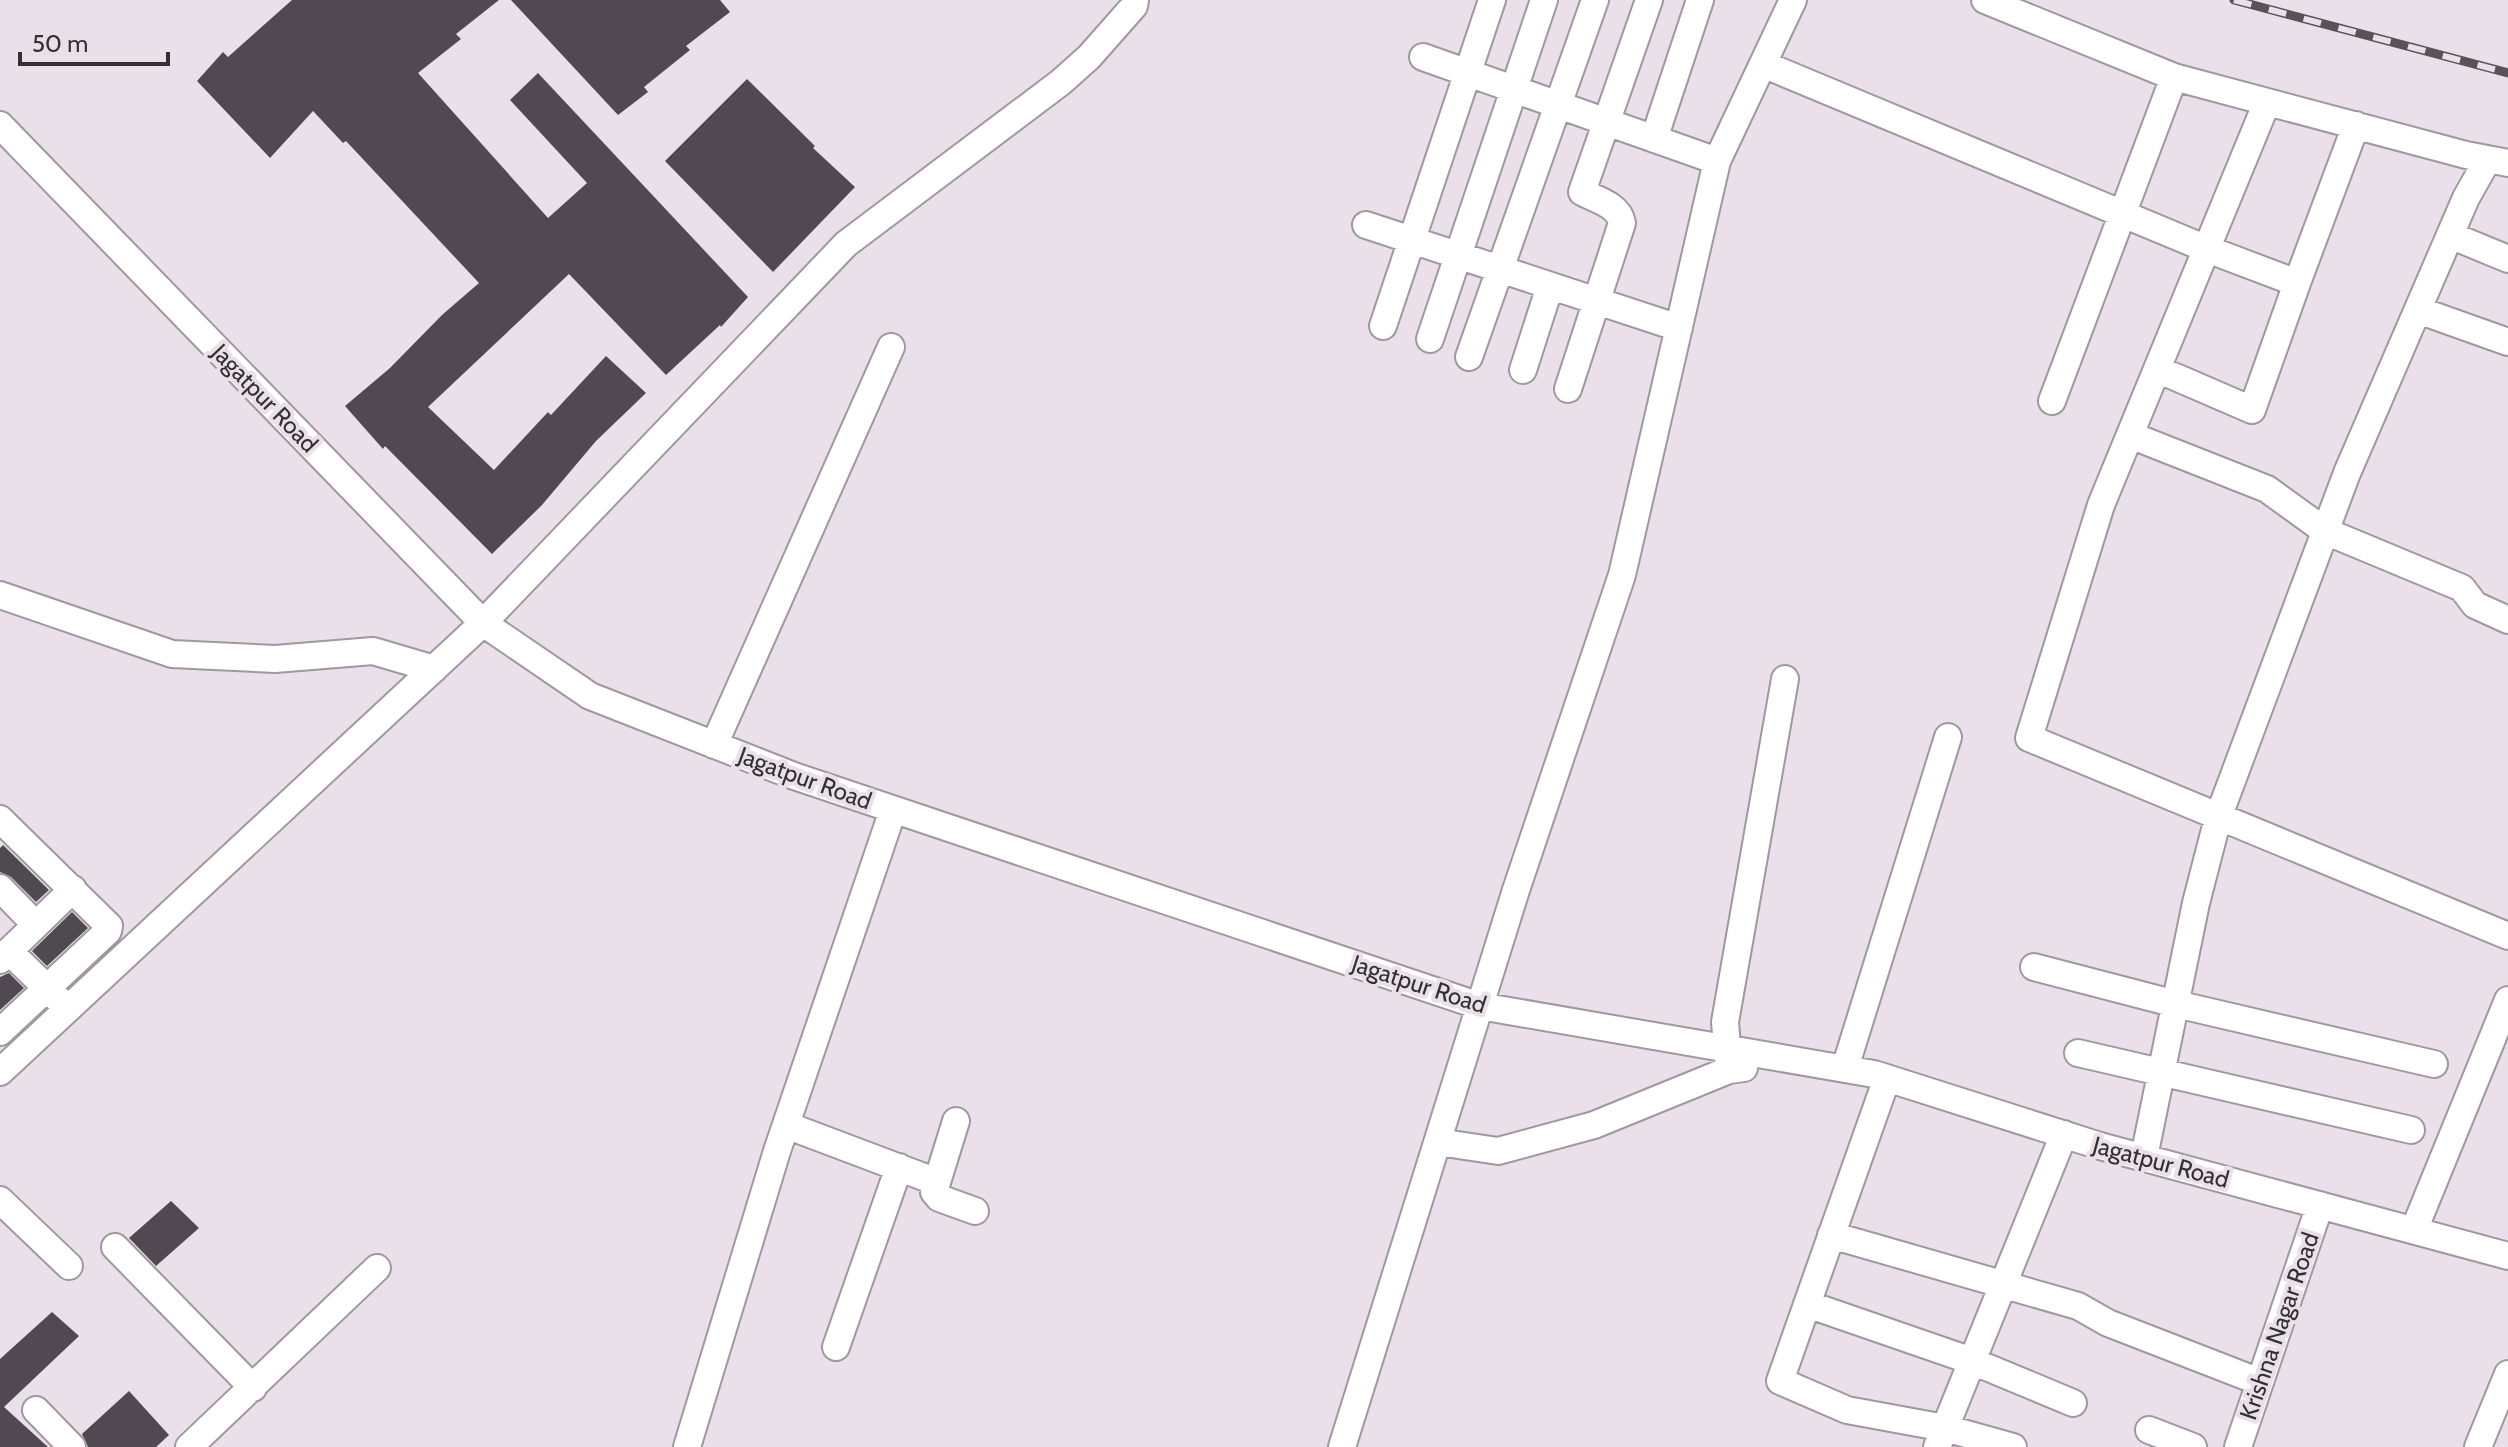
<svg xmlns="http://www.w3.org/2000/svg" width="2508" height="1447" viewBox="0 0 2508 1447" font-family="Cabin,sans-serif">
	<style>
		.building { fill: #514951 }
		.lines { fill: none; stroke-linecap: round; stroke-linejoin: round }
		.minor-casing { stroke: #a097a0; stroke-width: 30 }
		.minor { stroke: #fff; stroke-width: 26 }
		.rail-casing { stroke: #585358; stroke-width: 9 }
		.rail { stroke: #eae0ea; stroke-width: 6; stroke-dasharray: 18; stroke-linecap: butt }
		.labels { text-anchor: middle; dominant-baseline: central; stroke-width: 8; stroke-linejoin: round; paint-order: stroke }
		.street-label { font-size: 24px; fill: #332f33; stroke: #eae0ea }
	</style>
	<rect width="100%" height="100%" fill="#eae0ea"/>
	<path class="building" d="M 292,0 L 499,0 L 456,34 L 461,39 L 418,73 L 548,218 L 587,183 L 510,100 L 538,73 L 748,297 L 721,327 L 720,325 L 666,375 L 569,274 L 428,407 L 494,470 L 548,412 L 551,415 L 606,356 L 646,393 L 596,441 L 542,505 L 492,554 L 385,446 L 383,449 L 345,406 L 390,368 L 442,315 L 479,283 L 346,141 L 343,143 L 313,111 L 270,158 L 197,81 L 223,52 L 228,57 Z
		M 511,0 L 720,0 L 730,12 L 686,46 L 690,50 L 644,87 L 648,92 L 618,115 Z
		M 747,79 L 815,146 L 813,148 L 855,187 L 773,272 L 665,161 Z
		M 3,845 L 49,890 L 36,902 L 11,877 L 0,872 L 0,848 Z
		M 72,912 L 88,928 L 47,966 L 32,951 Z
		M 9,973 L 24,988 L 0,1010 L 0,977 Z
		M 171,1201 L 199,1228 L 156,1266 L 129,1238 Z
		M 52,1312 L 79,1336 L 4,1407 L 48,1447 L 0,1447 L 0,1359 Z
		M 129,1391 L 169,1435 L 156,1447 L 88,1447 L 82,1434 Z"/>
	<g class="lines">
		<g class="minor-casing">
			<path id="minor" d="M 1985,0 L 2174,77 L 2466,155 L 2508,163
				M 1423,57 L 1717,161
				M 1765,65 L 2207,249 L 2297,283 L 2252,410 L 2157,369
				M 2267,102 L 2101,505 L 2029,738 L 2508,936
				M 0,125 L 483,623 L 590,696 L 794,776 L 1480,1006 L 1874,1074 L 2100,1146 L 2508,1256
				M 1654,139 L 1700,0
				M 1366,225 L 1679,328
				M 2450,235 L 2508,259
				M 2297,283 L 2356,125
				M 2418,310 L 2508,342
				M 1383,326 L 1492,0
				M 1430,339 L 1544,0
				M 1469,357 L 1595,0
				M 1523,370 L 1550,286
				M 1568,389 L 1622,223 C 1619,205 1597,200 1582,192 L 1649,0
				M 2052,401 L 2174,77
				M 2130,435 L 2267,489 L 2325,531 L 2462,588 L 2475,605 L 2508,620
				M 0,595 L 172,654 L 275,659 L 373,651 L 434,669
				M 714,745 L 891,347
				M 0,819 L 109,926 L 108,931 L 0,1032
				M 0,888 L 36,925
				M 9,951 L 58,999
				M 0,960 L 73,889
				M 2034,967 L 2176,1004 L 2434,1064
				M 2078,1053 L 2411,1130
				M 1845,1068 L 1948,737
				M 1729,1070 L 1725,1022 L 1785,679
				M 0,1072 L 483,623 L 846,244 L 1061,82 L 1089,57 L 1134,6 L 1135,0
				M 1887,1078 L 1780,1381 L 1847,1410 L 1945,1428 L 1937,1447
				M 956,1121 L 934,1192 L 939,1198 L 975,1211
				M 786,1125 L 937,1182
				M 1438,1142 L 1498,1151 L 1594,1125 L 1729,1070 L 1744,1068
				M 2144,1157 L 2196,903 L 2218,818 L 2347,473 L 2466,198 L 2488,159
				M 0,1200 L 69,1266
				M 2414,1230 L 2508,1000
				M 1831,1235 L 2078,1306 L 2108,1323 L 2260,1382
				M 115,1247 L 253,1388
				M 1807,1304 L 1972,1361 L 2073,1403
				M 836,1347 L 899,1167
				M 36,1410 L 72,1447
				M 2149,1430 L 2193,1447
				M 189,1447 L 377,1268
				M 687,1447 L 777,1151 L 893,810
				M 1342,1447 L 1516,890 L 1622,575 L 1717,161 L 1793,0
				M 2013,1447 L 1945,1428 L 2064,1134
				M 2238,1447 L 2320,1205
				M 2478,1447 L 2508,1374"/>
		</g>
		<use href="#minor" class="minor"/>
		<g class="rail-casing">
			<path id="rail" d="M 2234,0 L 2508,73"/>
		</g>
		<use href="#rail" class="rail"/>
	</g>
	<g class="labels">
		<g class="street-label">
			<text transform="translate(265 398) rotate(46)">Jagatpur Road</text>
			<text transform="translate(805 778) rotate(20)">Jagatpur Road</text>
			<text transform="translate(1419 984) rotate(18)">Jagatpur Road</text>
			<text transform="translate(2161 1162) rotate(15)">Jagatpur Road</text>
			<text transform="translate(2279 1326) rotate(-71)">Krishna Nagar Road</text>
		</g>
	</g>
	<path d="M20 52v12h148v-12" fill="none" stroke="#332f33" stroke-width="4"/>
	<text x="32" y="52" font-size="24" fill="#332f33" stroke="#eae0ea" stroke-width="6" paint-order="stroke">50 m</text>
</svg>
